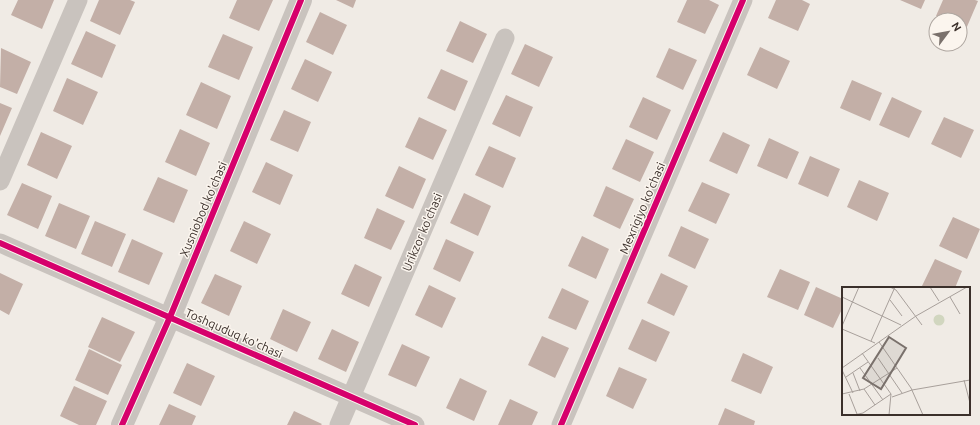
<svg xmlns="http://www.w3.org/2000/svg" width="980" height="425" viewBox="0 0 980 425" font-family="Ubuntu,sans-serif">
	<style>
		.building { fill: #c3afa7 }
		.lines { fill: none; stroke-linecap: round; stroke-linejoin: round }
		.minor { stroke: #c9c3be; stroke-width: 19 }
		.tertiary { stroke: #c9c3be; stroke-width: 22 }
		.cycleway-casing { stroke: #fbf5ee; stroke-width: 8 }
		.cycleway { stroke: #d6006c; stroke-width: 6 }
		.labels { text-anchor: middle; dominant-baseline: central; stroke-width: 3; stroke-linejoin: round; paint-order: stroke }
		.street-label { font-size: 12px; fill: #3b302b; stroke: #fbf5ee }
		.inset-road { fill: none; stroke: #a8a09b; stroke-width: 1 }
		.view { fill: #7a716c; fill-opacity: 0.15; stroke: #7a716c; stroke-width: 2 }
		.inset-edge { fill: none; stroke: #3b302b; stroke-width: 2 }
	</style>
	<rect width="100%" height="100%" fill="#f0ebe5"/>
	<path class="building" d="M 18,0 L 54,0 L 42,29 L 11,15 Z
		M 99,0 L 130,0 L 135,2 L 120,35 L 90,21 Z
		M 237,0 L 273,0 L 259,31 L 229,18 Z
		M 336,0 L 356,0 L 353,8 Z
		M 687,0 L 709,0 L 719,5 L 705,34 L 677,22 Z
		M 776,0 L 802,0 L 810,4 L 798,31 L 768,18 Z
		M 900,0 L 925,0 L 921,9 Z
		M 943,0 L 975,0 L 978,1 L 966,29 L 960,27 L 960,20 L 945,20 L 936,16 Z
		M 320,12 L 347,25 L 333,55 L 306,42 Z
		M 460,21 L 487,34 L 473,63 L 446,51 Z
		M 86,31 L 116,45 L 102,78 L 71,64 Z
		M 223,34 L 253,47 L 239,80 L 208,67 Z
		M 525,44 L 553,57 L 539,87 L 511,74 Z
		M 760,47 L 790,61 L 777,89 L 747,75 Z
		M 1,48 L 31,62 L 17,94 L 0,87 Z
		M 669,48 L 697,60 L 683,90 L 656,77 Z
		M 305,59 L 332,72 L 318,102 L 291,89 Z
		M 441,69 L 468,81 L 455,111 L 427,98 Z
		M 67,78 L 98,92 L 83,125 L 53,111 Z
		M 852,80 L 882,93 L 870,121 L 840,108 Z
		M 201,82 L 231,96 L 217,129 L 186,115 Z
		M 506,95 L 533,107 L 520,137 L 492,124 Z
		M 643,97 L 671,110 L 657,140 L 629,127 Z
		M 892,97 L 922,111 L 909,138 L 879,125 Z
		M 0,103 L 12,108 L 0,136 Z
		M 284,110 L 311,122 L 298,152 L 270,140 Z
		M 419,117 L 447,130 L 433,160 L 405,147 Z
		M 944,117 L 974,130 L 961,158 L 931,144 Z
		M 180,129 L 210,143 L 196,176 L 165,162 Z
		M 41,132 L 72,146 L 57,179 L 27,165 Z
		M 723,132 L 750,145 L 737,174 L 709,161 Z
		M 769,138 L 799,152 L 787,179 L 757,166 Z
		M 626,139 L 654,152 L 640,182 L 612,169 Z
		M 489,146 L 516,158 L 503,188 L 475,175 Z
		M 810,156 L 840,169 L 828,197 L 798,184 Z
		M 266,162 L 293,175 L 280,205 L 252,192 Z
		M 399,166 L 426,179 L 413,209 L 385,196 Z
		M 158,177 L 188,190 L 174,223 L 143,210 Z
		M 859,180 L 889,193 L 877,221 L 847,207 Z
		M 702,182 L 730,194 L 716,224 L 688,211 Z
		M 22,183 L 52,196 L 38,229 L 7,215 Z
		M 606,186 L 634,199 L 620,229 L 593,216 Z
		M 464,193 L 491,206 L 478,236 L 450,223 Z
		M 59,203 L 90,216 L 76,249 L 45,236 Z
		M 377,208 L 405,221 L 391,250 L 364,238 Z
		M 953,217 L 980,229 L 967,259 L 939,246 Z
		M 95,221 L 126,234 L 112,267 L 81,254 Z
		M 244,221 L 271,234 L 257,264 L 230,251 Z
		M 681,226 L 709,239 L 695,269 L 668,256 Z
		M 582,236 L 609,249 L 596,279 L 568,266 Z
		M 132,239 L 163,253 L 149,285 L 118,272 Z
		M 446,239 L 474,252 L 460,282 L 433,269 Z
		M 935,259 L 962,271 L 955,288 L 921,288 Z
		M 355,264 L 382,277 L 369,307 L 341,294 Z
		M 780,269 L 810,282 L 798,310 L 767,297 Z
		M 0,273 L 23,284 L 9,315 L 0,310 Z
		M 661,273 L 688,286 L 674,316 L 647,303 Z
		M 215,274 L 242,286 L 229,316 L 201,303 Z
		M 429,285 L 456,298 L 442,328 L 415,315 Z
		M 816,287 L 843,299 L 843,307 L 833,328 L 804,315 Z
		M 562,288 L 589,301 L 576,330 L 548,318 Z
		M 283,309 L 311,322 L 297,352 L 270,339 Z
		M 102,317 L 135,332 L 120,362 L 88,347 Z
		M 642,319 L 670,332 L 656,362 L 628,349 Z
		M 332,329 L 359,342 L 346,372 L 318,359 Z
		M 542,336 L 569,348 L 555,378 L 528,365 Z
		M 402,344 L 430,357 L 416,387 L 388,375 Z
		M 89,349 L 122,365 L 108,395 L 75,380 Z
		M 743,353 L 773,367 L 761,394 L 731,381 Z
		M 187,363 L 215,376 L 201,406 L 173,393 Z
		M 619,367 L 647,379 L 633,409 L 606,396 Z
		M 460,378 L 487,391 L 474,421 L 446,408 Z
		M 74,386 L 107,401 L 96,425 L 79,425 L 60,416 Z
		M 510,399 L 538,412 L 532,425 L 498,425 Z
		M 169,404 L 196,416 L 192,425 L 159,425 Z
		M 725,408 L 755,421 L 754,425 L 718,425 Z
		M 294,411 L 322,424 L 321,425 L 287,425 Z"/>
	<g class="lines">
		<path class="minor" d="M 0,181 L 78,0
			M 0,243 L 415,425
			M 339,425 L 505,38
			M 561,425 L 743,0"/>
		<path class="tertiary" d="M 122,425 L 170,317 L 301,0"/>
		<g class="cycleway-casing">
			<path id="cycleway" d="M 0,243 L 415,425
				M 122,425 L 170,317 L 301,0
				M 561,425 L 743,0"/>
		</g>
		<use href="#cycleway" class="cycleway"/>
	</g>
	<g class="labels">
		<g class="street-label">
			<text transform="translate(642 208) rotate(-67)">Mexrigiyo ko'chasi</text>
			<text transform="translate(203 209) rotate(-67)">Xusniobod ko'chasi</text>
			<text transform="translate(422 232) rotate(-67)">Urikzor ko'chasi</text>
			<text transform="translate(234 333) rotate(24)">Toshquduq ko'chasi</text>
		</g>
	</g>
	<g transform="translate(842 287)">
		<rect width="128" height="128" fill="#f0ebe5"/>
		<path d="M91.5 33a5.5 5.5 0 1 1 11 0a5.5 5.5 0 1 1-11 0Z" fill="#d1d6bf"/>
		<path class="inset-road" d="M 48,0 L 54,3 L 80,38M 88,0 L 97,14M 0,10 L 59,38M 108,10 L 118,27M 48,13 L 60,29M 0,39 L 17,0M 0,42 L 33,56M 29,54 L 53,0M 37,55 L 69,101 L 81,128M 20,66 L 49,107 L 47,128M 36,71 L 60,106M 0,81 L 74,29 L 125,0M 18,81 L 41,113M 0,83 L 11,106M 11,86 L 18,104M 4,90 L 26,75M 122,93 L 128,116M 22,102 L 33,118M 70,103 L 128,93M 0,107 L 22,102 L 55,81M 7,107 L 15,127M 50,110 L 70,103M 12,128 L 21,126 L 49,107"/>
		<path class="view" d="M 47,50 L 64,61 L 39,102 L 21,91 Z"/>
		<rect width="128" height="128" class="inset-edge"/>
	</g>
	<g transform="translate(948 32) rotate(58)"><circle r="19" fill="#fbf5ee" stroke="#aea6a0"/>
	<path d="M0-3L7 15L0 10L-7 15Z" fill="#7a716c"/>
	<text y="-6" font-size="11" font-weight="bold" text-anchor="middle" fill="#3b302b">N</text>
	</g>
</svg>
